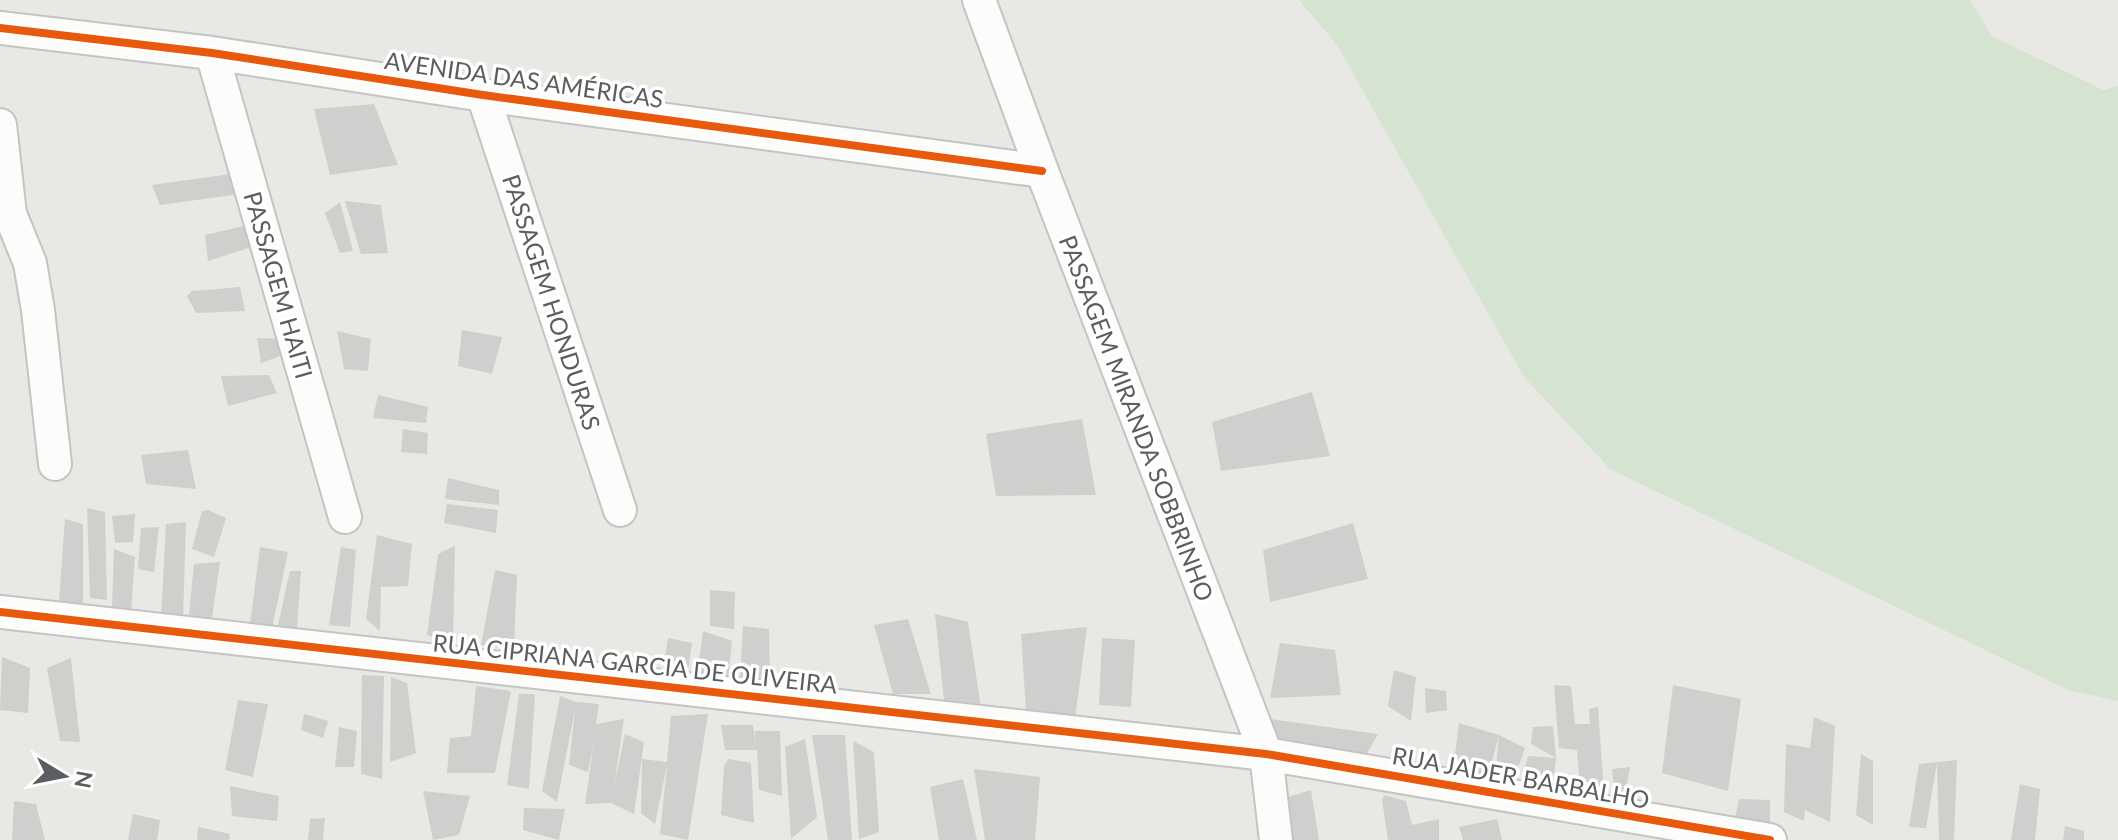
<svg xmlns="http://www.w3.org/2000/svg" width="2118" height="840" viewBox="0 0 2118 840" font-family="Lato,sans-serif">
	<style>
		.green { fill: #d4e4d1 }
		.building { fill: #d0cfcd }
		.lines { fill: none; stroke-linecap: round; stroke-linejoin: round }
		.minor-casing { stroke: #c4c4c4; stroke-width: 36 }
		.minor { stroke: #fcfcfb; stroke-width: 32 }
		.cycleway-casing { stroke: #fff; stroke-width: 13 }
		.cycleway { stroke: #e8590c; stroke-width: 8 }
		.labels { text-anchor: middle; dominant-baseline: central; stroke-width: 7; stroke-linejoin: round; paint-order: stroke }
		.street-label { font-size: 24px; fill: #5b5e61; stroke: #fff }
	</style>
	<rect width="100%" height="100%" fill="#e9e8e4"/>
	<path class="green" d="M 1299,0 L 1970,0 L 1992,36 L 2103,90 L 2118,86 L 2118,701 L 2068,690 L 1610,469 L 1524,377 L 1337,45 Z"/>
	<path class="building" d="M 374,104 L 398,165 L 330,175 L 314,109 Z
		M 238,173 L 240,194 L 160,205 L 152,185 Z
		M 345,201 L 381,205 L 388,253 L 361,254 Z
		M 340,202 L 353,251 L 340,253 L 325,213 Z
		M 252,224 L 258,245 L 208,261 L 205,235 Z
		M 240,287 L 245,311 L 196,313 L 187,296 L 192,291 Z
		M 462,330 L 502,337 L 492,374 L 458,366 Z
		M 337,331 L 371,339 L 368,371 L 344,369 Z
		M 257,338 L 283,339 L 286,354 L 261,363 Z
		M 269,375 L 277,393 L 228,406 L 221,376 Z
		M 1312,392 L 1330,456 L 1221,471 L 1212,422 Z
		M 378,395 L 428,407 L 426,423 L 373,418 Z
		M 1082,419 L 1096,495 L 996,496 L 986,434 Z
		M 403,429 L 428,433 L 427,454 L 401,452 Z
		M 188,450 L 196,489 L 146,484 L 141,455 Z
		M 448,478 L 499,490 L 499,505 L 445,499 Z
		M 447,504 L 498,510 L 496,533 L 444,523 Z
		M 87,508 L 105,512 L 107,600 L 90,598 Z
		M 208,510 L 226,518 L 214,557 L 192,549 L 202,511 Z
		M 135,514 L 133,542 L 115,543 L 112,516 Z
		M 65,519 L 83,524 L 83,609 L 59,600 Z
		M 186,522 L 183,620 L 161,617 L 166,524 Z
		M 1353,523 L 1368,579 L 1270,602 L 1263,550 Z
		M 159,527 L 154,572 L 138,569 L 141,528 Z
		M 377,535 L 412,544 L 408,586 L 381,587 L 380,631 L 366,619 Z
		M 455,546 L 453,643 L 427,635 L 438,554 Z
		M 260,547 L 288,552 L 272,628 L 250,624 Z
		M 341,547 L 356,550 L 350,627 L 329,625 Z
		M 114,549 L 135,557 L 131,612 L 112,608 Z
		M 220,562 L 212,618 L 189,615 L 194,564 Z
		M 495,570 L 517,575 L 514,649 L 481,645 Z
		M 290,571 L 301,571 L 297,628 L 278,625 Z
		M 710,590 L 735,592 L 734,629 L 710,626 Z
		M 935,614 L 968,622 L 981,708 L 945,710 Z
		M 908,619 L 931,694 L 893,694 L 874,625 Z
		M 743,626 L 769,629 L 770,681 L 740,680 Z
		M 1087,627 L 1075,719 L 1026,711 L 1021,634 Z
		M 703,631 L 732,641 L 728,681 L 697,677 Z
		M 668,638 L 692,643 L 687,677 L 662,676 Z
		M 1102,638 L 1135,640 L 1131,707 L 1099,705 Z
		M 1280,643 L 1335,650 L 1341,695 L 1270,698 Z
		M 2,657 L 30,668 L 28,713 L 0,710 Z
		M 71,658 L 80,742 L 60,741 L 47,668 Z
		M 1394,670 L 1416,677 L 1411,721 L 1388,706 Z
		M 362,675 L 384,676 L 382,779 L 361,774 Z
		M 391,677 L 407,683 L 416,753 L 390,762 Z
		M 1554,685 L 1571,686 L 1575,724 L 1590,724 L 1589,709 L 1598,707 L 1604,794 L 1580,788 L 1577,750 L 1559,748 Z
		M 1673,685 L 1741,699 L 1728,791 L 1662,773 Z
		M 476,686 L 511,691 L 495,773 L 447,773 L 450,738 L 471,736 Z
		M 1425,688 L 1446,691 L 1447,710 L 1426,713 Z
		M 519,694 L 535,694 L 529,789 L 507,785 Z
		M 560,696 L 576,702 L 599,704 L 596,724 L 624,719 L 614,786 L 625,734 L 644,742 L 634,814 L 611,803 L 585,804 L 594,742 L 588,772 L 569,765 L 575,710 L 557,802 L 542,791 Z
		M 238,700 L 268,704 L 253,777 L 225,770 Z
		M 304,714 L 328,721 L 323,738 L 301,730 Z
		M 708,714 L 688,840 L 660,834 L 667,765 L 655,824 L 641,813 L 642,759 L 667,762 L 671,716 Z
		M 1814,717 L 1835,726 L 1830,822 L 1805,810 L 1804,821 L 1784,812 L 1786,744 L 1810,748 Z
		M 1262,718 L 1378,734 L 1365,757 L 1270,747 Z
		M 1459,723 L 1499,735 L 1525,748 L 1514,779 L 1496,768 L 1499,735 L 1488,777 L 1454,762 Z
		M 721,725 L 753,725 L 756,746 L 755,731 L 780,731 L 782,796 L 759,790 L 757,750 L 725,750 Z
		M 1553,726 L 1556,758 L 1531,744 L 1533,727 Z
		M 339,727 L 357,731 L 354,767 L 335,767 Z
		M 812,735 L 845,735 L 852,840 L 828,840 Z
		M 805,739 L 817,817 L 791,839 L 785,747 Z
		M 853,741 L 874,752 L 879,832 L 859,839 Z
		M 1861,754 L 1873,761 L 1873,825 L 1856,815 Z
		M 1528,756 L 1556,758 L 1553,783 L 1524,773 Z
		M 728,759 L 751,763 L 754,823 L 721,815 L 724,766 Z
		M 1957,760 L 1954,840 L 1939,840 L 1937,763 L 1926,828 L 1909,827 L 1919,764 Z
		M 1630,767 L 1625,794 L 1614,789 L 1612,769 Z
		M 974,769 L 1040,777 L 1035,840 L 985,840 Z
		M 963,779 L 977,840 L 939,840 L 930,787 Z
		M 2020,784 L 2040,789 L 2035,840 L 2011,840 Z
		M 230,786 L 279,796 L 277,821 L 232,816 Z
		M 1311,790 L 1319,840 L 1289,840 L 1282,799 Z
		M 423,791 L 470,796 L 459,835 L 433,840 Z
		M 1384,795 L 1406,801 L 1412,825 L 1439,819 L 1439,840 L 1388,840 L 1382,800 Z
		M 1739,799 L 1770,800 L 1770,824 L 1735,818 Z
		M 14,801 L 36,804 L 45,840 L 12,840 Z
		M 524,808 L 565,809 L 559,840 L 523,830 Z
		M 133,814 L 160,820 L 157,840 L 128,840 Z
		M 325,818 L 323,840 L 308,840 L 310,819 Z
		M 1497,819 L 1502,840 L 1463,840 L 1459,827 Z
		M 2065,826 L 2084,831 L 2084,840 L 2063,840 Z
		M 198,827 L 230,834 L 229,840 L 197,840 Z"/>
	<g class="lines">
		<g class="minor-casing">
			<path id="minor" d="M 979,0 L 1042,171 L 1266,754 L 1276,840
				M 0,28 L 212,53 L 483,95 L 1042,171
				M 212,53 L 345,517
				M 483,95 L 620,510
				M 0,125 L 10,214 L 30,263 L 38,310 L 55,464
				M 0,612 L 1266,754 L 1770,840"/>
		</g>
		<use href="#minor" class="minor"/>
		<g class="cycleway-casing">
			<path id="cycleway" d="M 0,28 L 212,53 L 483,95 L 1042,171
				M 0,612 L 1266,754 L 1770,840"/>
		</g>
		<use href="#cycleway" class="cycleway"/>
	</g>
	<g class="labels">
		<g class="street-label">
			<text transform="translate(524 79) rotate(8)">AVENIDA DAS AMÉRICAS</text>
			<text transform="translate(279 285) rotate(74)">PASSAGEM HAITI</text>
			<text transform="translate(552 302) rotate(72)">PASSAGEM HONDURAS</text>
			<text transform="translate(1137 418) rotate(69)">PASSAGEM MIRANDA SOBBRINHO</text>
			<text transform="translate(635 663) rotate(6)">RUA CIPRIANA GARCIA DE OLIVEIRA</text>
			<text transform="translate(1521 777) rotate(10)">RUA JADER BARBALHO</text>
		</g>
	</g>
	<g transform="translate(64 776) rotate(100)" stroke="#ffffff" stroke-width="6" paint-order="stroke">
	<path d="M0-6L14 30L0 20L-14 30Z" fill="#5b5e61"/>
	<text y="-12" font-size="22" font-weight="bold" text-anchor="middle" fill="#5b5e61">N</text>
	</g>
</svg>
